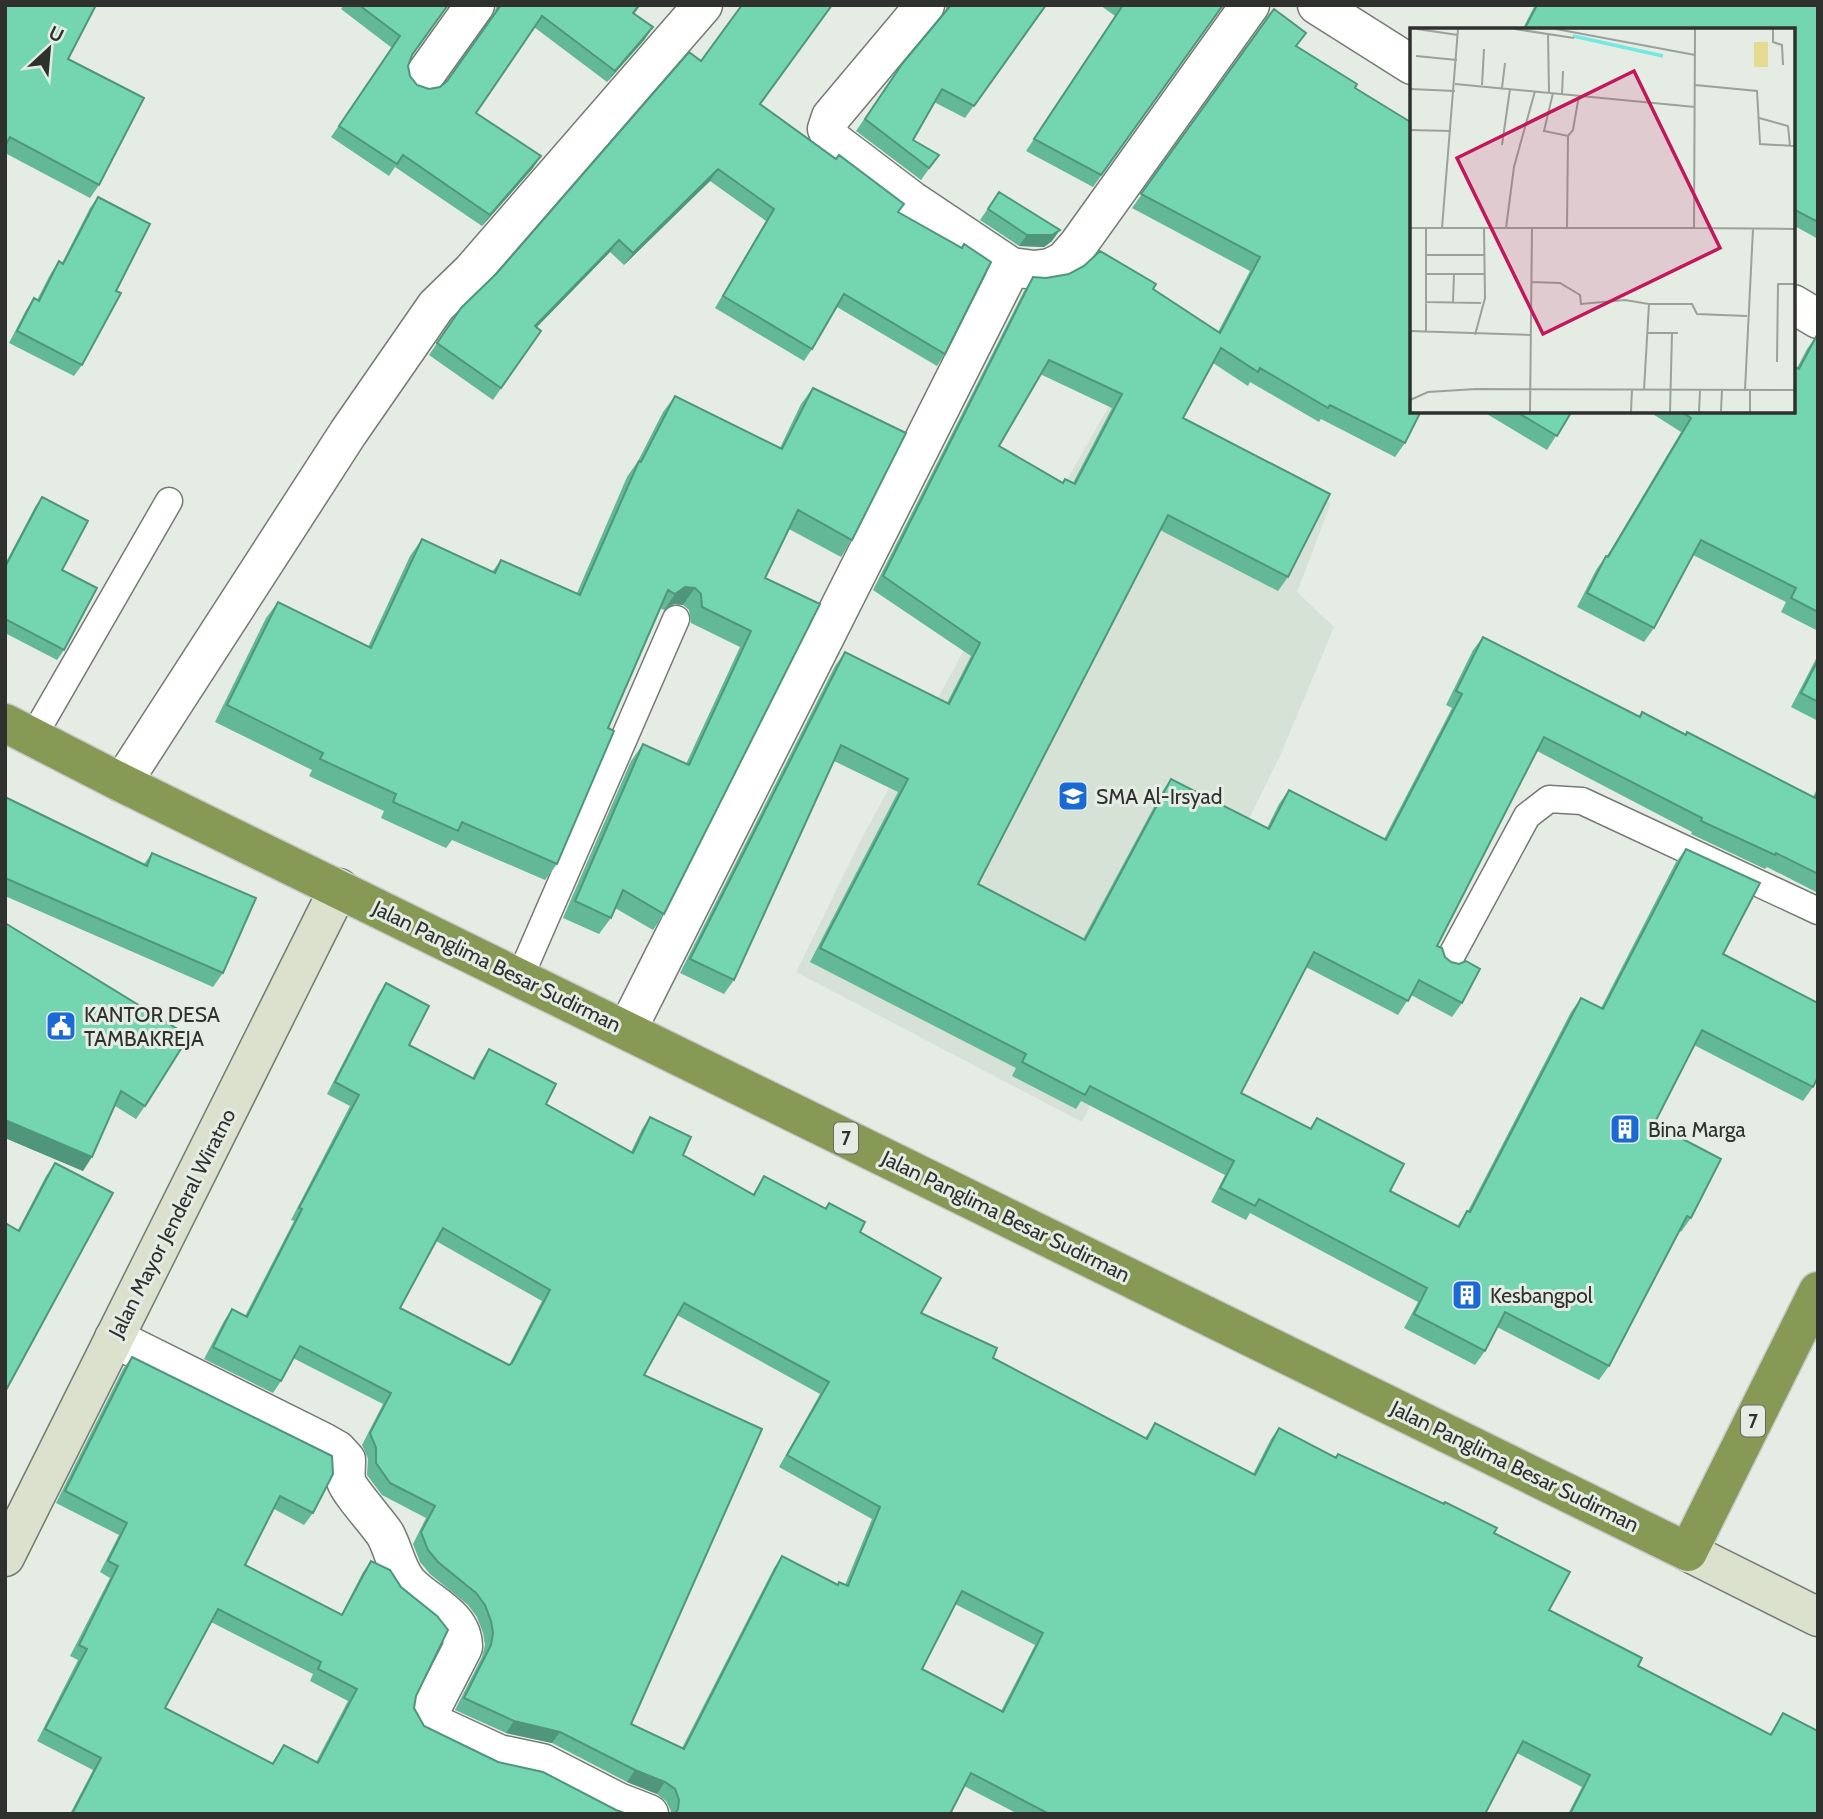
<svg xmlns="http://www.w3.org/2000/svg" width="1823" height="1819" viewBox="0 0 1823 1819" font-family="Cabin,sans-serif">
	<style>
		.built { fill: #d5e2d5 }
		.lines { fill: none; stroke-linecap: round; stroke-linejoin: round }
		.lane-casing { stroke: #747a74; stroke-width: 29 }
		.street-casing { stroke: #747a74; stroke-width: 41 }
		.secondary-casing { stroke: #747a74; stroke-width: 41 }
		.highway-casing { stroke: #c9c9c9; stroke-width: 41 }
		.lane { stroke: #fff; stroke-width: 26 }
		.street { stroke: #fff; stroke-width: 38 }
		.secondary { stroke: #dbe1cc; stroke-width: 38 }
		.highway { stroke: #869a56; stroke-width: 38 }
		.wall { fill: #63b898; fill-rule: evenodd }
		.shaded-wall { fill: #50967c }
		.building { fill: #73d6b1; stroke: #50967c; stroke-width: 2; fill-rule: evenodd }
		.labels { text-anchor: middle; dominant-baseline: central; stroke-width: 6; stroke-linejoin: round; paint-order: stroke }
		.shield { fill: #e5ece4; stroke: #656965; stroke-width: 2 }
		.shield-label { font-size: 19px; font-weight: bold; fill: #2e312e }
		.poi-label { font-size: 21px; fill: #2e312e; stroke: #e5ece4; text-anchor: start }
		.street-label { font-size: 21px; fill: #2e312e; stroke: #e5ece4 }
		.inset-river { fill: none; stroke: #72e9e1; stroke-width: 3.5 }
		.inset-road { fill: none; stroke: #9ca19b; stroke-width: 2 }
		.view { fill: #c2185b; fill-opacity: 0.15; stroke: #c2185b; stroke-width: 3.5 }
		.inset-edge { fill: none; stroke: #2e312e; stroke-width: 3.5 }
	</style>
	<rect width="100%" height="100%" fill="#e5ece4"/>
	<path class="built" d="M 1114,397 L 1331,503 L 1297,592 L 1334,627 L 1280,756 L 1206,906 L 1183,922 L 1082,1122 L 796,972 L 863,836 L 1051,490 L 1067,480 Z"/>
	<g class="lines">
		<g class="lane-casing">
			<path id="lane" d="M 33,737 L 169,501
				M 1448,962 L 1527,816 L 1549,799 L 1582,801 L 1818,911
				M 520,977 L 676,619"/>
		</g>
		<g class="street-casing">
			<path id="street" d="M 925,5 L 831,117 L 827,129 L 832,140 L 911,200 L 1011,267 L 1034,270 L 1050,268 L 1064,261 L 1078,245 L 1250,5
				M 1317,5 L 1412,65
				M 422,79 L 475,5
				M 1793,304 L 1818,319
				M 122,783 L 348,433 L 436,306 L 472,271 L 703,5
				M 627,1030 L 1011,267
				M 114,1338 L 323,1442 L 337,1450 L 346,1460 C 346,1466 345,1475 346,1481 C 349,1491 377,1522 385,1534 C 394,1550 396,1569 408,1583 C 427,1604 463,1615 463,1647 L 427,1717 L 432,1723 L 499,1754 L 542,1763 L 618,1802 L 649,1814"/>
		</g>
		<g class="secondary-casing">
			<path id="secondary" d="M 1688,1552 L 1818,1617
				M 5,1557 L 339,888"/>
		</g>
		<g class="highway-casing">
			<path id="highway" d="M 5,723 L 122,783 L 1688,1552 L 1818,1291"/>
		</g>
		<use href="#lane" class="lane"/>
		<use href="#street" class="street"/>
		<use href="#secondary" class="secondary"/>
		<use href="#highway" class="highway"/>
	</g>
	<path class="wall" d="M 5,5 L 68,59 L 99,185 L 90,198 L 5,153 Z
		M 344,5 L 448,5 L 412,55 L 408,66 L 410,76 L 417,85 L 429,89 L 440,87 L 447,81 L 493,17 L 497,5 L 641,5 L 634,14 L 645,39 L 607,82 L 534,27 L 476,113 L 533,168 L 482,226 L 395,167 L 389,176 L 331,137 L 392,48 L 341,9 Z
		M 946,5 L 1046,5 L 965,118 L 934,102 L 913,140 L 939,155 L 921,180 L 856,131 L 902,64 L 944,15 L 946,9 Z
		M 1100,5 L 1223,5 L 1093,187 L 1026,151 L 1115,16 Z
		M 1535,5 L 1818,5 L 1818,239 L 1793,225 L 1793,30 L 1522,30 Z
		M 1274,9 L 1296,46 L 1355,88 L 1405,443 L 1395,457 L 1321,419 L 1319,422 L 1250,382 L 1248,386 L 1213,363 L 1183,418 L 1288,577 L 1278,591 L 1160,530 L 978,884 L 1083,939 L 1162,792 L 1171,779 L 1267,828 L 1279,804 L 1289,790 L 1384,839 L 1452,708 L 1446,705 L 1473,650 L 1483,637 L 1639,717 L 1642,712 L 1813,797 L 1818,787 L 1818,893 L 1767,867 L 1765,869 L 1691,834 L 1692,832 L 1537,751 L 1437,946 L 1462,1003 L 1452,1017 L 1411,995 L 1398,1015 L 1306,967 L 1241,1093 L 1310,1128 L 1317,1118 L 1390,1191 L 1457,1226 L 1467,1211 L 1468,1211 L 1571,1012 L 1581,998 L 1601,1008 L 1676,862 L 1686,849 L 1723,954 L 1813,1087 L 1803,1101 L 1694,1045 L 1654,1124 L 1691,1218 L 1681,1232 L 1680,1231 L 1609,1366 L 1599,1380 L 1497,1327 L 1485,1351 L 1475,1365 L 1404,1328 L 1418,1302 L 1250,1213 L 1246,1220 L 1211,1202 L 1225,1175 L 1081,1101 L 1076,1109 L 1012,1076 L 1016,1068 L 810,962 L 898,792 L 834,761 L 734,980 L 724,994 L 680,973 L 835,666 L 845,652 L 947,703 L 971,656 L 873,590 L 1024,291 L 1033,277 L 1153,289 L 1218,332 L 1250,271 L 1132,208 ZM 1040,374 L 1112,408 L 1073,483 L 1063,483 L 999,446 Z
		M 760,104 L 898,212 L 945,354 L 937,366 L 837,307 L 812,349 L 804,361 L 715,308 L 766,221 L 710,181 L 624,265 L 610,252 L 537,327 L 541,331 L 493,400 L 429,355 L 461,308 Z
		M 999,193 L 1052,241 L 1044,247 L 1019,246 L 980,220 Z
		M 98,197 L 116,291 L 82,365 L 74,376 L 9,343 L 26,310 L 34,298 L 37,300 L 51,273 L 59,261 L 62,263 L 90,208 Z
		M 1817,335 L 1818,631 L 1781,612 L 1786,602 L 1693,555 L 1654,628 L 1644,642 L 1577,607 L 1596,570 L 1606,556 L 1607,556 L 1681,432 L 1648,411 L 1793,411 L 1797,368 L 1807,349 Z
		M 813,388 L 852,540 L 841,557 L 789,529 L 765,578 L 820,604 L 664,914 L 653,930 L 615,908 L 611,918 L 599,934 L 563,918 L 631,761 L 643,744 L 686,764 L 740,647 L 691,623 L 689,610 L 683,605 L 674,604 L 664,610 L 660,608 L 608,728 L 557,864 L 545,880 L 452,840 L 446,848 L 381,818 L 384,811 L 309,776 L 312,770 L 215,722 L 266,618 L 278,602 L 368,647 L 410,556 L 422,539 L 492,572 L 501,560 L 577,593 L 627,477 L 638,461 L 663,412 L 675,396 L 780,448 L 801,404 Z
		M 1482,411 L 1572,411 L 1547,450 Z
		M 42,497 L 62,570 L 64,650 L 57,660 L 5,633 L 5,564 L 35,507 Z
		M 1818,655 L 1818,721 L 1791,707 Z
		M 5,797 L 144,864 L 152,853 L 223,973 L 213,987 L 5,896 Z
		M 5,923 L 145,1106 L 136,1119 L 115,1106 L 83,1171 L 5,1138 Z
		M 386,983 L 409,1045 L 472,1078 L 481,1061 L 489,1049 L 546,1104 L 631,1152 L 642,1129 L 650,1117 L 683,1155 L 753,1194 L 764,1176 L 825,1208 L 829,1203 L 860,1232 L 921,1313 L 993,1358 L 1145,1438 L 1155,1423 L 1253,1474 L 1271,1439 L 1279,1428 L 1336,1457 L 1494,1533 L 1549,1610 L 1638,1666 L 1770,1734 L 1783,1713 L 1818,1814 L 1568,1814 L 1582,1787 L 1517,1753 L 1485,1814 L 1018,1814 L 964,1786 L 950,1814 L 670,1814 L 671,1811 L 666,1801 L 657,1794 L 627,1782 L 552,1743 L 506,1733 L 455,1710 L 482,1657 L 485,1645 L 483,1633 L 477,1617 L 468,1605 L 430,1574 L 420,1562 L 413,1544 L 426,1518 L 382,1495 L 367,1475 L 368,1459 L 362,1445 L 383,1404 L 293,1358 L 281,1381 L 273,1393 L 204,1359 L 224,1321 L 232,1309 L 245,1316 L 294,1221 L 291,1220 L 350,1106 L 327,1094 L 378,995 ZM 436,1241 L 542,1301 L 509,1365 L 400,1308 ZM 677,1315 L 820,1394 L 779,1467 L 872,1519 L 845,1585 L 837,1585 L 782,1556 L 774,1568 L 682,1748 L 631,1724 L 644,1375 ZM 955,1604 L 1035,1645 L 1001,1711 L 922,1669 Z
		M 55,1163 L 5,1392 L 18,1230 L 46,1176 Z
		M 132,1357 L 313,1513 L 304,1525 L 274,1509 L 245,1565 L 341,1615 L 363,1572 L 371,1561 L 416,1696 L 414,1708 L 424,1726 L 498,1762 L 627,1814 L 70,1814 L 93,1770 L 37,1741 L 78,1660 L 70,1656 L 110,1578 L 100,1572 L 119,1535 L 56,1503 L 123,1369 ZM 211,1622 L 313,1674 L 310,1681 L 348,1701 L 316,1762 L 284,1745 L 272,1763 L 165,1708 Z"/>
	<path class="shaded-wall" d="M 653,27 L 645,39 L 607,82 L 615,71 Z
		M 541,156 L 533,168 L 482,226 L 490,215 Z
		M 718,169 L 710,181 L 624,265 L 633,253 Z
		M 1060,230 L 1052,241 L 1044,247 L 1019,246 L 1027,235 Z
		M 619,240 L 610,252 L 526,338 L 535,326 Z
		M 685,587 L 695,588 L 683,605 L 674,604 L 664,610 L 675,594 Z
		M 5,1120 L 92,1157 L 83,1171 L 5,1138 Z
		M 514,1721 L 560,1732 L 552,1743 L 506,1733 Z
		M 635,1770 L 665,1782 L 657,1794 L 627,1782 Z"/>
	<path class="building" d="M 5,5 L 96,5 L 68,59 L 144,98 L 99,185 L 10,137 L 5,146 Z
		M 359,5 L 448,5 L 412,55 L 408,66 L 410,76 L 417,85 L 429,89 L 440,87 L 447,81 L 501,5 L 639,5 L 633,13 L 653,27 L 615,71 L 542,16 L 476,113 L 541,156 L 490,215 L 403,155 L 397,164 L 339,126 L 400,36 Z
		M 742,5 L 832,5 L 760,104 L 836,159 L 839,155 L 904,204 L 898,212 L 962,248 L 964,244 L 991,262 L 945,354 L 844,294 L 812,349 L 723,296 L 774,209 L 718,169 L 633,253 L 619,240 L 535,326 L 541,331 L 501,388 L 437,343 L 461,308 L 497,273 L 689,52 L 701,61 Z
		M 951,5 L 1046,5 L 974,106 L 942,89 L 913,140 L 939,155 L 929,168 L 865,119 L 902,64 Z
		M 1123,5 L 1223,5 L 1101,175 L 1034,139 Z
		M 1537,5 L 1818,5 L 1818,222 L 1793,209 L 1793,30 L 1524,30 Z
		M 1274,9 L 1306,33 L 1296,46 L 1357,84 L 1355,88 L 1412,123 L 1412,411 L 1421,411 L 1405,443 L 1330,405 L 1328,408 L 1260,368 L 1258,372 L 1221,348 L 1183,418 L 1330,494 L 1288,577 L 1168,515 L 978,884 L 1085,940 L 1171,779 L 1269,829 L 1289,790 L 1386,840 L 1462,694 L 1456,691 L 1483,637 L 1640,717 L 1642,712 L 1686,735 L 1687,732 L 1815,798 L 1818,792 L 1818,874 L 1776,853 L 1775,855 L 1701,821 L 1702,818 L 1544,737 L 1437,946 L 1442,948 L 1445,957 L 1451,962 L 1459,964 L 1466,961 L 1480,969 L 1462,1003 L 1419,980 L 1408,1001 L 1314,952 L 1241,1093 L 1311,1129 L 1317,1118 L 1404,1164 L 1390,1191 L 1459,1227 L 1467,1211 L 1470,1212 L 1581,998 L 1603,1009 L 1686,849 L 1760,883 L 1723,954 L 1818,1003 L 1818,1077 L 1813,1087 L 1702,1030 L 1654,1124 L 1721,1159 L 1691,1218 L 1687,1216 L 1609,1366 L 1505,1312 L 1485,1351 L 1414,1314 L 1427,1288 L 1259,1199 L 1255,1206 L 1220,1188 L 1234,1161 L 1090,1086 L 1085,1095 L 1022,1062 L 1026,1054 L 820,948 L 908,779 L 841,745 L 734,980 L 690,959 L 845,652 L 949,704 L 980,643 L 883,576 L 1033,277 L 1046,278 L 1069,274 L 1084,266 L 1100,251 L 1156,284 L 1153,289 L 1220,333 L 1260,257 L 1141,194 ZM 1049,360 L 1122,394 L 1075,484 L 1065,479 L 1063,483 L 999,446 Z
		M 999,192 L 1060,230 L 1052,235 L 1027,235 L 988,209 Z
		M 98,197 L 150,224 L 116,291 L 121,293 L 82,365 L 17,331 L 34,298 L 39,301 L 59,261 L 63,264 Z
		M 1817,335 L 1818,612 L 1791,598 L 1796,588 L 1701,540 L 1654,628 L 1587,593 L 1606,556 L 1608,557 L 1691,418 L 1680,411 L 1793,411 L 1793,366 L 1799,369 Z
		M 813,388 L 906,433 L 852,540 L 798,510 L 765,578 L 820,604 L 664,914 L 623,890 L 611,918 L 575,901 L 643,744 L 689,765 L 751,631 L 702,607 L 701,594 L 695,588 L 685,587 L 675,594 L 668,590 L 608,728 L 614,731 L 557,864 L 462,822 L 458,831 L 393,802 L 396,794 L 320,759 L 323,753 L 227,705 L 278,602 L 371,648 L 422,539 L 495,573 L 501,560 L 580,595 L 639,461 L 641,462 L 675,396 L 782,449 Z
		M 1515,411 L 1572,411 L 1557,436 Z
		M 42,497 L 88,521 L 62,570 L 97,588 L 64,650 L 5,619 L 5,567 Z
		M 1818,660 L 1818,702 L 1801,693 Z
		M 5,797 L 147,866 L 152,853 L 256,898 L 223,973 L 5,878 Z
		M 5,923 L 189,1036 L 145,1106 L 121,1091 L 92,1157 L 5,1120 Z
		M 386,983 L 429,1006 L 409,1045 L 474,1079 L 489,1049 L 556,1084 L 546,1104 L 633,1153 L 650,1117 L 691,1137 L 683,1155 L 754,1195 L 764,1176 L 826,1209 L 829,1203 L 865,1222 L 860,1232 L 941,1278 L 921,1313 L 997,1348 L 993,1358 L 1147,1439 L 1155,1423 L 1255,1475 L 1279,1428 L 1336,1458 L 1338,1454 L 1444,1504 L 1445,1502 L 1497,1528 L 1494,1533 L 1570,1572 L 1549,1610 L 1642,1658 L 1638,1666 L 1771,1735 L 1783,1713 L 1818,1731 L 1818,1814 L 1570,1814 L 1590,1775 L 1523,1741 L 1485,1814 L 1049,1814 L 971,1773 L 950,1814 L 675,1814 L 678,1809 L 679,1800 L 675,1789 L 665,1782 L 635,1770 L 560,1732 L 514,1721 L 464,1698 L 491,1645 L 493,1633 L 491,1621 L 485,1605 L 476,1593 L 438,1562 L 428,1550 L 421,1532 L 435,1506 L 390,1483 L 376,1463 L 376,1448 L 370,1433 L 391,1393 L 300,1346 L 281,1381 L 213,1347 L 232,1309 L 247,1317 L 302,1209 L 299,1208 L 359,1095 L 335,1082 ZM 443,1228 L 550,1290 L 512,1363 L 509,1365 L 400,1308 ZM 684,1303 L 829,1382 L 787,1455 L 880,1507 L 848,1586 L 839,1582 L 838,1585 L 782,1556 L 684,1749 L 631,1724 L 762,1429 L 644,1375 ZM 962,1591 L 1043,1633 L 1003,1712 L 922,1669 Z
		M 55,1163 L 113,1193 L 5,1392 L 5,1223 L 19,1231 Z
		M 132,1357 L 332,1456 L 333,1474 L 313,1513 L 280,1496 L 245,1565 L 342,1615 L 371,1561 L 390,1570 L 401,1587 L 437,1616 L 448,1630 L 416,1696 L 414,1708 L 424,1726 L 498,1762 L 543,1772 L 616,1810 L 627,1814 L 72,1814 L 101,1758 L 45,1729 L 87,1649 L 79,1645 L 118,1566 L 108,1561 L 127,1523 L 65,1491 ZM 218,1609 L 321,1662 L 318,1669 L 357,1689 L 318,1763 L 284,1745 L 273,1764 L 165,1708 Z"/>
	<defs>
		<g id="school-square" transform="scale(1.575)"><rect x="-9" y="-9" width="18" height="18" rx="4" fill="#1b69d4" stroke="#e5ece4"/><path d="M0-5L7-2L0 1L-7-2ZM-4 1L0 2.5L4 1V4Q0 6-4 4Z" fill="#fff"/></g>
		<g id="civic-square" transform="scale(1.575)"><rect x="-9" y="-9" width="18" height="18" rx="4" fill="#1b69d4" stroke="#e5ece4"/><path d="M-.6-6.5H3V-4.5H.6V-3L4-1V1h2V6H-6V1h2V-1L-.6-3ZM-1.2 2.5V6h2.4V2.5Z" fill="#fff"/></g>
		<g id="building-square" transform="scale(1.575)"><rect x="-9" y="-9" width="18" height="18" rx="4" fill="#1b69d4" stroke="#e5ece4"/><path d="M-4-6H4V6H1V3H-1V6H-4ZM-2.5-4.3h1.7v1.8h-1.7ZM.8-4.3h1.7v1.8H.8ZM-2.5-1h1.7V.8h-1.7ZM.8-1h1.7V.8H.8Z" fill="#fff"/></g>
	</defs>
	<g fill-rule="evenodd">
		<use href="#school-square" x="1073" y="796"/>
		<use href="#civic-square" x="61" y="1026"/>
		<use href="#building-square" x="1625" y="1129"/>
		<use href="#building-square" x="1467" y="1295"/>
	</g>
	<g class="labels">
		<g class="shield">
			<rect x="834" y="1122.5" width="24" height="31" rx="5"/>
			<rect x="1741" y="1405.5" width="24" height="31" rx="5"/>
		</g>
		<g class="shield-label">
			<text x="846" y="1138">7</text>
			<text x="1753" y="1421">7</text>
		</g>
		<g class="poi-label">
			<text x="1096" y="796">SMA Al-Irsyad</text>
			<text x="84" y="1014">KANTOR DESA<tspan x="84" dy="24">TAMBAKREJA</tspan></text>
			<text x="1648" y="1129">Bina Marga</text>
			<text x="1490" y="1295">Kesbangpol</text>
		</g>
		<g class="street-label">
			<text transform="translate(497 966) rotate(26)">Jalan Panglima Besar Sudirman</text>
			<text transform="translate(1006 1216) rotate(26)">Jalan Panglima Besar Sudirman</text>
			<text transform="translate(172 1223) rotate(-63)">Jalan Mayor Jenderal Wiratno</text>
			<text transform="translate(1515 1466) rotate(26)">Jalan Panglima Besar Sudirman</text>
		</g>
	</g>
	<g transform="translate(1410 28)">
		<rect width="385" height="385" fill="#e5ece4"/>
		<path d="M 344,14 L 358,14 L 358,39 L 344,39 Z" fill="#e6d990"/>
		<path class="inset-river" d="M 163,8 L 253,28"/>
		<path class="inset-road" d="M 7,1 L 48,7M 105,1 L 164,10M 146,1 L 285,27M 363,1 L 363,14 L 372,17 L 373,37M 138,6 L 139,64M 6,28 L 47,32M 45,56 L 285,79M 72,57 L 74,21M 285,57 L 347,63 L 350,116 L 385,118M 92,60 L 95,35M 0,61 L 45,63M 143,65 L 134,103 L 158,108 L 163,102 L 169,67M 152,66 L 153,43M 349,90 L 378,98 L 380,118M 0,102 L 41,103M 92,117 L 100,61M 0,200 L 284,200 L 285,1M 32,200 L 48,1M 96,200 L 104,139 L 125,63M 157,200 L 158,108M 284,200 L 385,201M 16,227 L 75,227M 16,246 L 75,246M 122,254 L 150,255 L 170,267 L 171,276 L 215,272 L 239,276M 15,274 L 71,275M 43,274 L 44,245M 0,303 L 121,307M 16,304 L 16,200M 237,305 L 268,305M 65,307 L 75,270 L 74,199M 367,334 L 368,256 L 385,256M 234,362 L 239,276 L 282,276 L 287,286 L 337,288M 335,362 L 343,201M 0,372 L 18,364 L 66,361 L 385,362M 311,383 L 312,362M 120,384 L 122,200M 221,384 L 222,361M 260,384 L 262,305M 289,384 L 290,362M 340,384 L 340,362"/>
		<path class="view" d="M 224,43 L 310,220 L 133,306 L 47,130 Z"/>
		<rect width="385" height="385" class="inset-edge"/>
	</g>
	<rect width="1823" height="1819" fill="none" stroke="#2e312e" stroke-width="14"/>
	<g transform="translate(49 49) rotate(26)" stroke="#e5ece4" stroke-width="5" paint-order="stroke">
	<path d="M0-5L12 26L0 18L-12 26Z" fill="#2e312e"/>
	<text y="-10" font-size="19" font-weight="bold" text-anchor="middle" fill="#2e312e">U</text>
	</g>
</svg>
